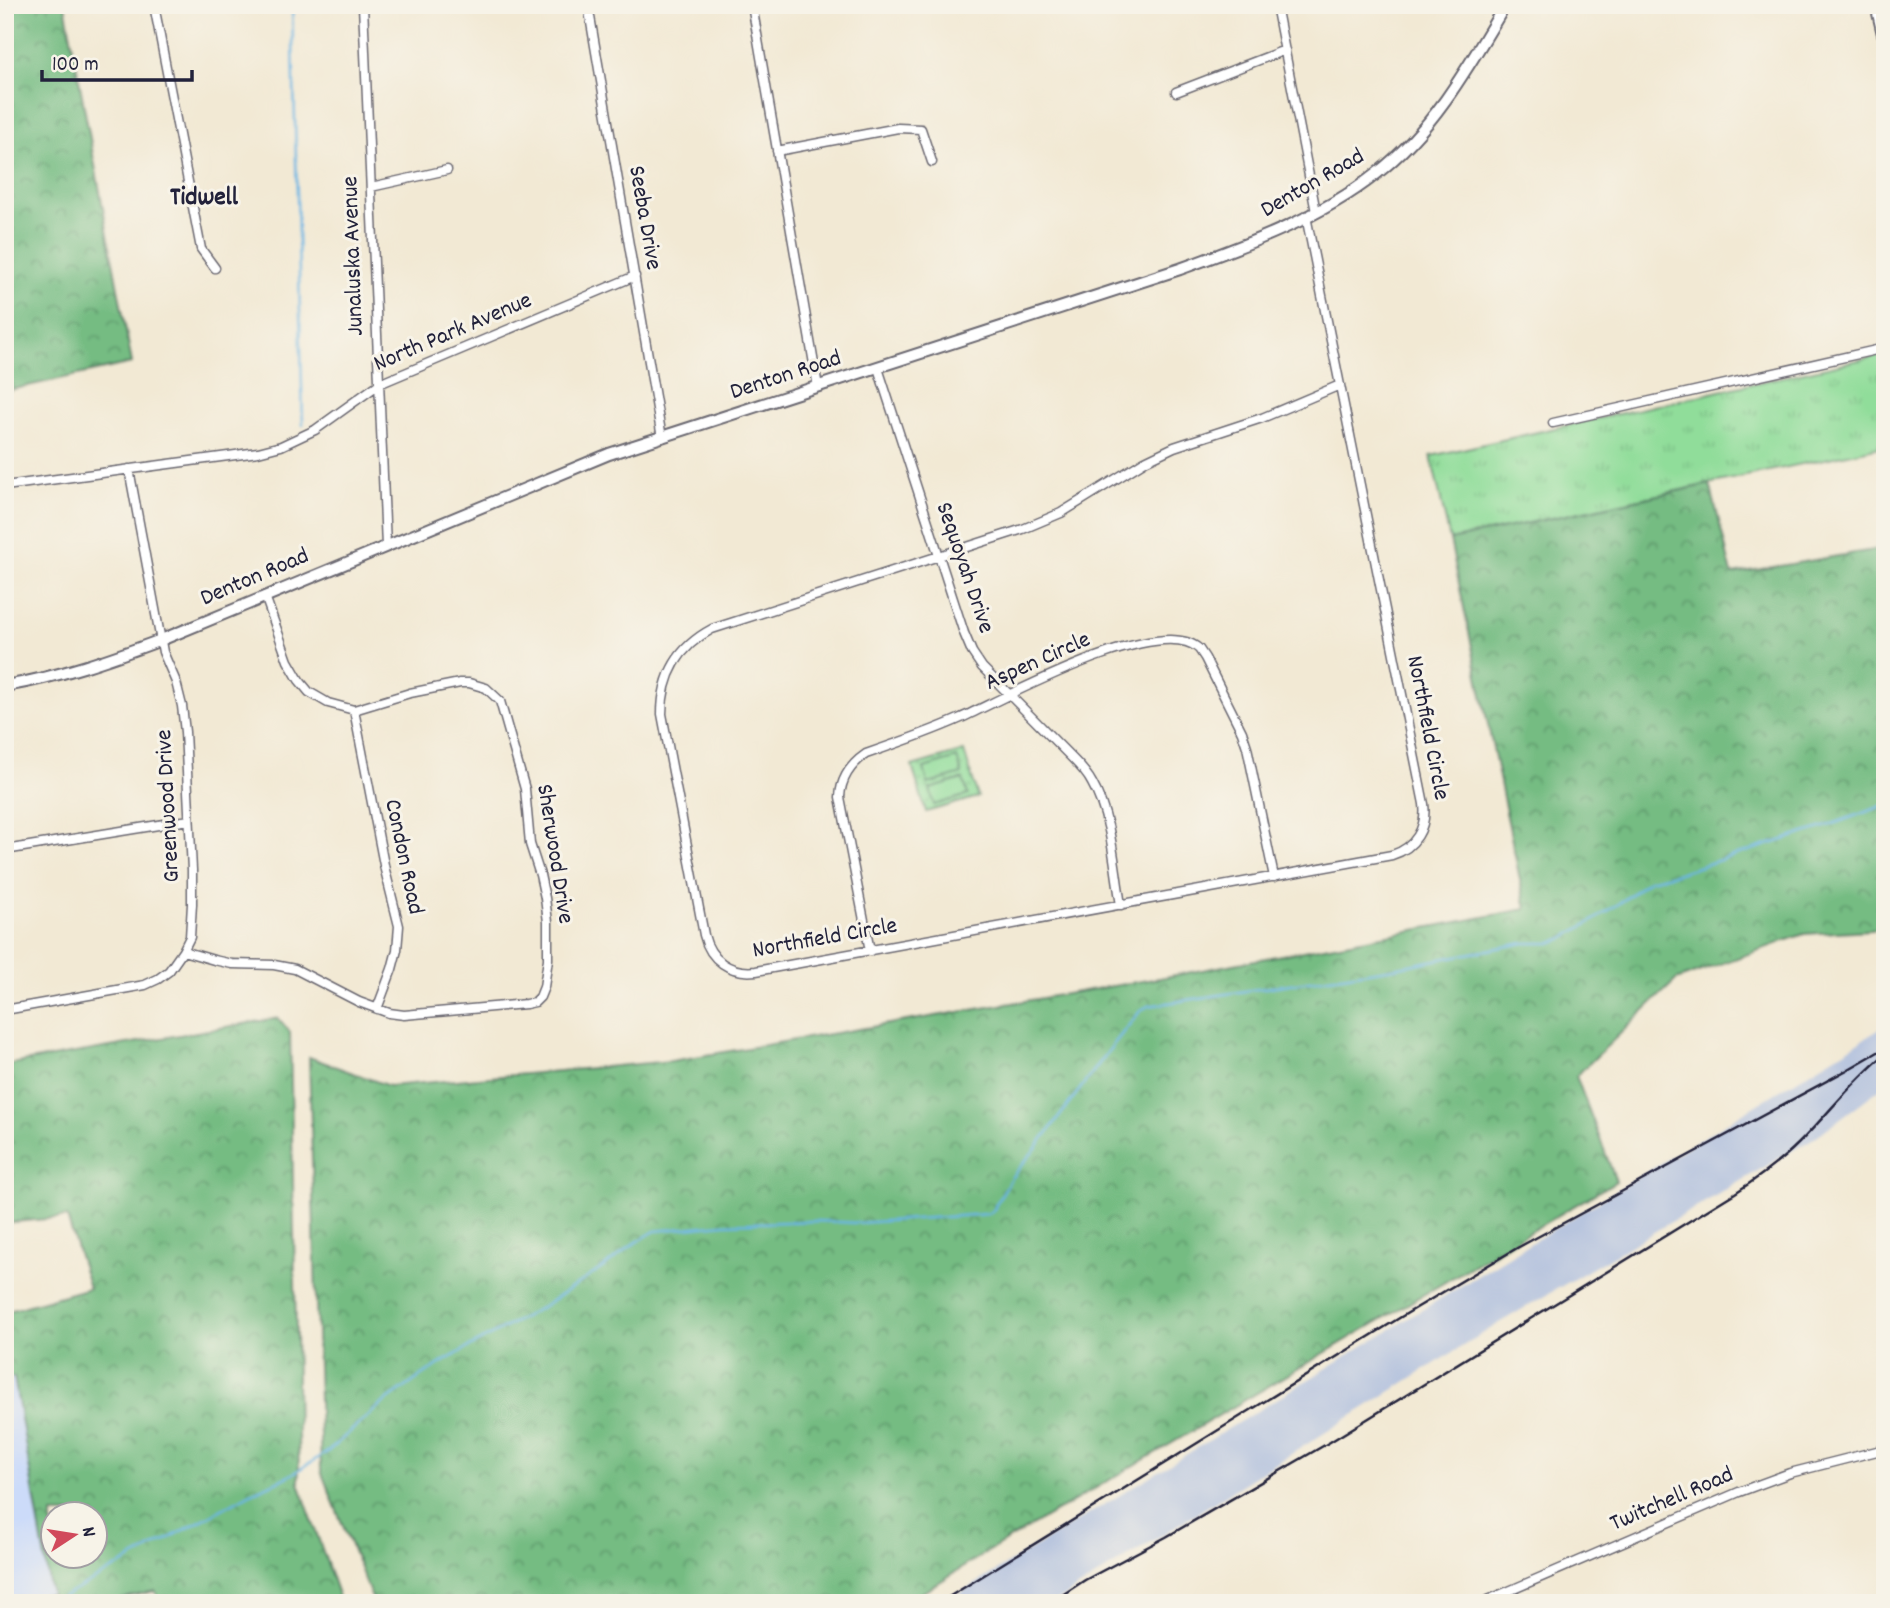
<svg xmlns="http://www.w3.org/2000/svg" width="1890" height="1608" viewBox="0 0 1890 1608" font-family="Dekko,sans-serif">
	<style>
		.built { fill: #ccdbf9 }
		.railway { fill: #b8c5de }
		.grass { fill: url(#grass-tufts); stroke: #59806a; stroke-width: 2 }
		.forest { fill: url(#forest-crowns); stroke: #4b6f5e; stroke-width: 2; fill-rule: evenodd }
		.park { fill: url(#park-dots); stroke: #59806a; stroke-width: 2 }
		.pitch { fill: #90dd9a; stroke: #59806a; stroke-width: 2 }
		.lines { fill: none; stroke-linecap: round; stroke-linejoin: round }
		.stream { stroke: #6bb5e3; stroke-width: 2.5 }
		.minor-casing { stroke: #6b6871; stroke-width: 11 }
		.tertiary-casing { stroke: #6b6871; stroke-width: 14 }
		.trunk-casing { stroke: #6b6871; stroke-width: 18 }
		.minor { stroke: #fff; stroke-width: 8 }
		.tertiary { stroke: #fff; stroke-width: 10 }
		.trunk { stroke: #fff; stroke-width: 14 }
		.rail { stroke: #22223b; stroke-width: 2.5 }
		.labels { text-anchor: middle; dominant-baseline: central; stroke-width: 6; stroke-linejoin: round; paint-order: stroke }
		.street-label { font-size: 24px; fill: #22223b; stroke: #f7f3e8 }
		.neighbourhood-label { font-size: 26px; font-weight: bold; fill: #22223b; stroke: #f7f3e8 }
	</style>
	<defs>
		<pattern id="grass-tufts" width="24" height="20" patternUnits="userSpaceOnUse" patternTransform="scale(1.75)"><rect width="24" height="20" fill="#90dd9a"/><path d="M3 7l-1-3M5 7V3M7 7l1-3M15 17l-1-3M17 17v-4M19 17l1-3" fill="none" stroke="#7cbd86"/></pattern>
		<pattern id="forest-crowns" width="20" height="18" patternUnits="userSpaceOnUse" patternTransform="scale(1.75)"><rect width="20" height="18" fill="#74bc82"/><path d="M2 6a3 3 0 1 1 6 0M12 15a3 3 0 1 1 6 0" fill="none" stroke="#5f986c"/></pattern>
		<pattern id="park-dots" width="8" height="8" patternUnits="userSpaceOnUse" patternTransform="scale(1.75)"><rect width="8" height="8" fill="#90dd9a"/><path d="M2 2h.1M6 6h.1" fill="none" stroke="#7cbd86" stroke-width="1.8" stroke-linecap="round"/></pattern>
	</defs>
	<rect width="100%" height="100%" fill="#f7f3e8"/>
	<filter id="ink" filterUnits="userSpaceOnUse"><feTurbulence type="fractalNoise" baseFrequency=".0143" numOctaves="2"/><feDisplacementMap in="SourceGraphic" scale="14" xChannelSelector="R" yChannelSelector="G"/><feConvolveMatrix kernelMatrix="1 2 1 2 8 2 1 2 1" color-interpolation-filters="sRGB"/></filter>
	<filter id="wash" filterUnits="userSpaceOnUse"><feTurbulence type="fractalNoise" baseFrequency=".00686" numOctaves="4" result="noise"/><feDisplacementMap in="SourceGraphic" scale="28" xChannelSelector="R" yChannelSelector="G"/><feGaussianBlur stdDeviation="1.57" result="paint"/><feColorMatrix in="noise" values="0 0 0 0 0 0 0 0 0 0 0 0 0 0 0 0 0 1.4 0 .05"/><feComposite in="paint" operator="in"/></filter>
	<g filter="url(#wash)">
		<rect width="100%" height="100%" fill="#f2e9d4"/>
		<path class="built" d="M 14,1376 L 51,1595 L 5,1599 L 5,1378 Z"/>
		<path class="railway" d="M 1885,1026 L 1885,1085 L 1814,1138 L 1509,1317 L 1054,1603 L 944,1603 Z"/>
		<path class="grass" d="M 1885,354 L 1885,446 L 1450,540 L 1431,456 Z"/>
		<path class="forest" d="M 5,5 L 65,5 L 132,363 L 5,391 Z
			M 1710,484 L 1732,574 L 1885,548 L 1885,929 L 1804,934 L 1676,980 L 1576,1076 L 1616,1181 L 984,1554 L 906,1603 L 374,1603 L 321,1471 L 309,1057 L 389,1086 L 671,1061 L 1160,978 L 1526,909 L 1450,540 Z
			M 278,1018 L 290,1032 L 299,1483 L 341,1603 L 161,1603 L 155,1591 L 103,1603 L 5,1603 L 5,1599 L 51,1594 L 14,1377 L 5,1378 L 5,1312 L 89,1288 L 67,1217 L 5,1223 L 5,1065 ZM 52,1514 L 94,1514 L 94,1556 L 52,1556 Z"/>
		<path class="park" d="M 964,751 L 978,797 L 926,812 L 912,766 Z"/>
		<path class="pitch" d="M 957,758 L 962,774 L 928,784 L 924,768 Z
			M 963,779 L 968,795 L 934,805 L 930,789 Z"/>
		<g class="lines">
			<path class="stream" d="M 292,5 L 303,425
				M 52,1603 L 251,1493 L 289,1476 L 326,1453 L 378,1407 L 420,1377 L 446,1360 L 542,1307 L 604,1267 L 635,1243 L 655,1231 L 724,1224 L 816,1221 L 858,1223 L 988,1214 L 994,1210 L 996,1204 L 1011,1178 L 1036,1148 L 1113,1045 L 1141,1010 L 1148,1006 L 1394,968 L 1524,943 L 1550,943 L 1562,939 L 1591,922 L 1620,903 L 1649,880 L 1679,873 L 1827,826 L 1885,805"/>
		</g>
	</g>
	<g filter="url(#ink)">
		<g class="lines">
			<g class="minor-casing">
				<path id="minor" d="M 154,5 L 201,249 L 215,268
					M 363,5 L 386,546
					M 588,5 L 662,438
					M 752,5 L 818,387
					M 1276,5 L 1316,212
					M 1176,92 L 1285,50
					M 777,151 L 898,128 L 921,129 L 932,162
					M 371,187 L 447,170
					M 1306,216 L 1424,804 C 1427,828 1415,848 1392,855 L 756,971 C 730,974 710,960 704,935 L 662,714 C 662,676 678,647 712,629 L 1023,529 L 1061,513 L 1145,461 L 1174,447 L 1262,418 L 1340,385
					M 878,368 L 964,633 L 972,652 L 982,667 L 1072,758 C 1079,765 1087,773 1092,783 C 1112,818 1114,865 1121,905
					M 1553,423 L 1885,348
					M 5,486 L 258,452 L 281,446 L 315,430 L 379,384 L 635,276
					M 354,710 L 385,870 L 399,926 L 397,950 L 392,969 L 377,1009
					M 5,850 L 189,820
					M 183,951 L 214,960 L 232,964 L 274,965 L 295,969 L 359,1002 L 389,1013 L 404,1015 L 526,1004 L 535,1002 L 540,997 L 544,987 L 548,959 L 548,922 L 545,898 L 540,875 L 530,844 L 525,789 L 500,701 L 486,688 L 469,683 L 460,683 L 410,693 L 354,710 L 328,703 L 309,692 L 299,680 L 288,661 L 265,596
					M 870,951 L 840,797 C 841,778 850,765 866,754 C 898,743 930,732 961,718 C 1003,699 1160,612 1199,649 C 1201,652 1203,655 1205,658 L 1242,732 L 1247,747 L 1274,877
					M 5,1010 L 145,985 L 158,979 L 169,971 L 183,951 L 190,937 L 192,904 L 192,870 L 185,732 L 182,706 L 176,682 L 163,652 L 129,469
					M 1481,1603 L 1739,1492 L 1790,1473 L 1885,1449"/>
			</g>
			<g class="tertiary-casing">
				<path id="tertiary" d="M 5,686 C 59,677 110,659 161,640 L 609,454 L 1180,269 C 1246,245 1321,218 1376,174 C 1433,130 1469,66 1505,5"/>
			</g>
			<g class="trunk-casing">
				<path id="trunk" d="M 1878,5 L 1885,34"/>
			</g>
			<use href="#minor" class="minor"/>
			<use href="#tertiary" class="tertiary"/>
			<use href="#trunk" class="trunk"/>
			<path class="rail" d="M 939,1603 L 1401,1317 L 1517,1248 L 1847,1070 L 1885,1048
				M 1050,1603 L 1085,1580 L 1166,1537 L 1330,1442 L 1735,1193 C 1758,1178 1780,1162 1799,1143 C 1827,1115 1851,1083 1882,1057"/>
		</g>
	</g>
	<g class="labels">
		<g class="street-label">
			<text transform="translate(1313 184) rotate(-30)">Denton Road</text>
			<text transform="translate(644 218) rotate(80)">Seeba Drive</text>
			<text transform="translate(354 256) rotate(-92)">Junaluska Avenue</text>
			<text transform="translate(453 333) rotate(-23)">North Park Avenue</text>
			<text transform="translate(786 376) rotate(-18)">Denton Road</text>
			<text transform="translate(964 568) rotate(71)">Sequoyah Drive</text>
			<text transform="translate(255 578) rotate(-23)">Denton Road</text>
			<text transform="translate(1038 662) rotate(-24)">Aspen Circle</text>
			<text transform="translate(1427 728) rotate(79)">Northfield Circle</text>
			<text transform="translate(169 806) rotate(-93)">Greenwood Drive</text>
			<text transform="translate(554 854) rotate(81)">Sherwood Drive</text>
			<text transform="translate(403 857) rotate(78)">Condon Road</text>
			<text transform="translate(825 939) rotate(-10)">Northfield Circle</text>
			<text transform="translate(1672 1500) rotate(-23)">Twitchell Road</text>
		</g>
		<g class="neighbourhood-label">
			<text x="204" y="198">Tidwell</text>
		</g>
	</g>
	<rect width="1890" height="1608" fill="none" stroke="#f7f3e8" stroke-width="28"/>
	<g transform="translate(74 1535) rotate(78)"><circle r="33" fill="#f7f3e8" stroke="#a29fa3" stroke-width="2"/>
	<path d="M0-5L12 26L0 18L-12 26Z" fill="#d1495b"/>
	<text y="-10" font-size="19" font-weight="bold" text-anchor="middle" fill="#22223b">N</text>
	</g>
	<path d="M42 70v10h150v-10" fill="none" stroke="#22223b" stroke-width="3.5"/>
	<text x="52" y="70" font-size="21" fill="#22223b" stroke="#f7f3e8" stroke-width="5" paint-order="stroke">100 m</text>
</svg>
